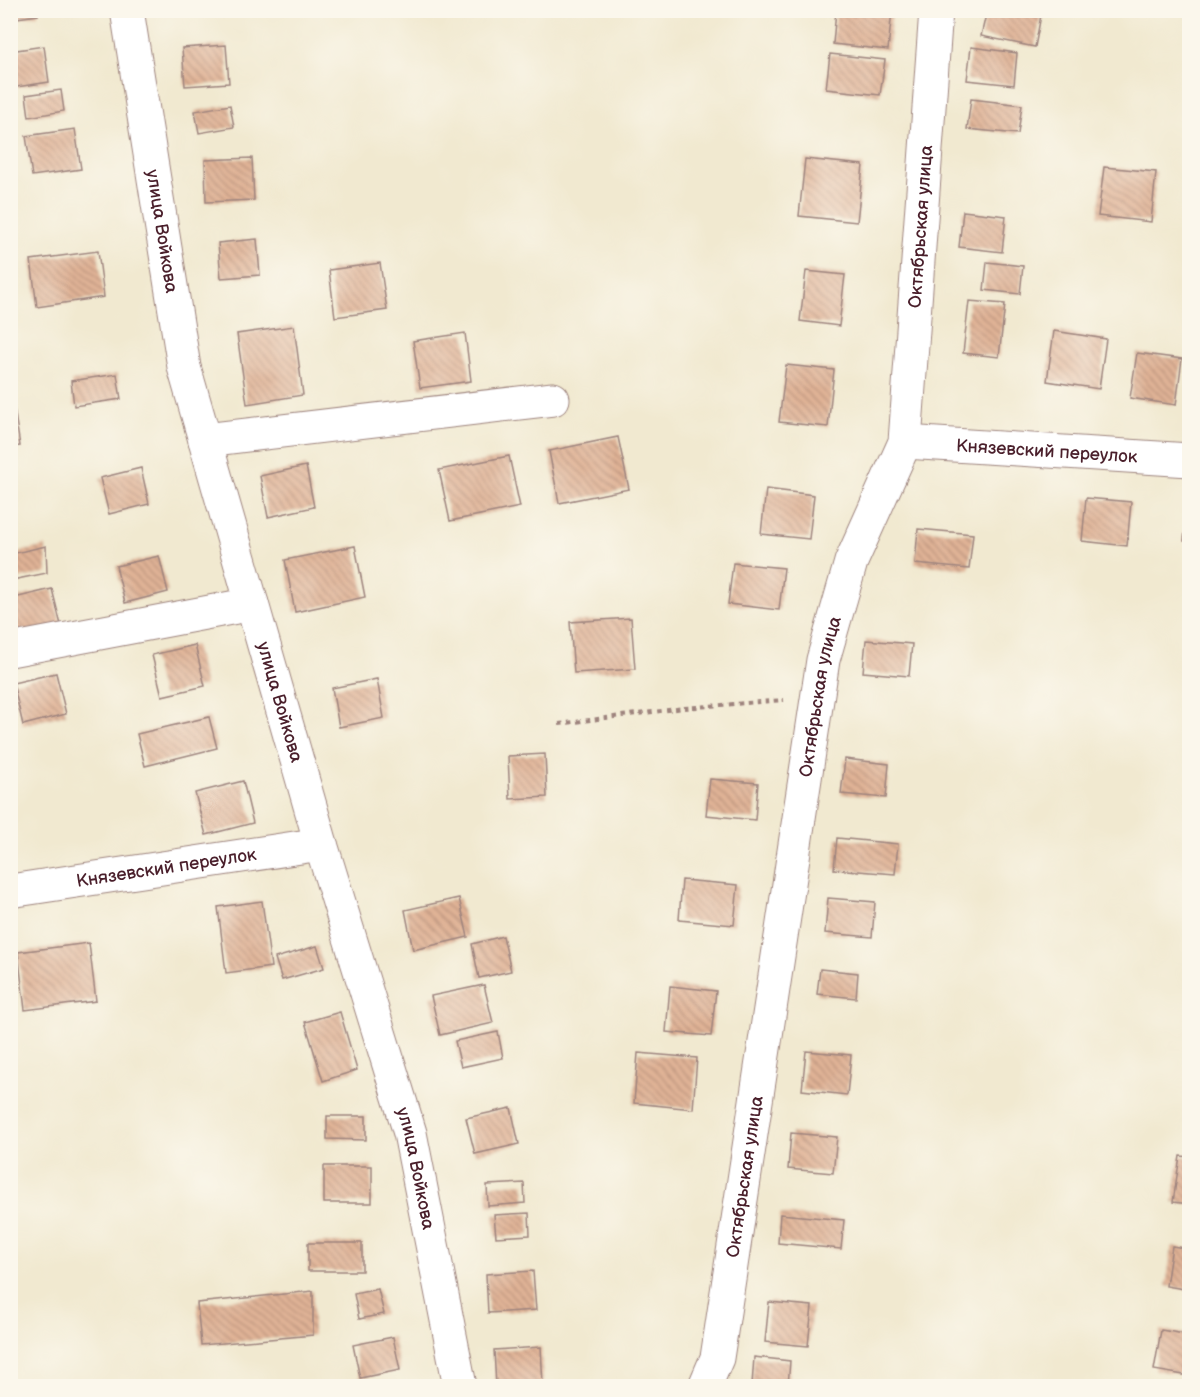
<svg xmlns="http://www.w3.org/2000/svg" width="1200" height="1397" viewBox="0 0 1200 1397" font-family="'Balsamiq Sans',sans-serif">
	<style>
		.building { fill: url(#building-back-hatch) }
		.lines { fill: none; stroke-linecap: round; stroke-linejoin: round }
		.minor-casing { stroke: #9e847e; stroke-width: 35 }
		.path { stroke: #9e847e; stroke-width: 4; stroke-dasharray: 4.5 4.5; stroke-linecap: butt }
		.minor { stroke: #fff; stroke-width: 33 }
		.labels { text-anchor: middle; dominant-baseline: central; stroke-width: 4.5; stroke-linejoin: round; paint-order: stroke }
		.street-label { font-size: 18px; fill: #4a1f2b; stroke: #fbf7ec }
	</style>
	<defs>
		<pattern id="building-back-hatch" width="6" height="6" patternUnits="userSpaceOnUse" patternTransform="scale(1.5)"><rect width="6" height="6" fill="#e0b396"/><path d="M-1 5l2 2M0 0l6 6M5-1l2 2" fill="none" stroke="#b8917b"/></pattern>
	</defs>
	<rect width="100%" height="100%" fill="#fbf7ec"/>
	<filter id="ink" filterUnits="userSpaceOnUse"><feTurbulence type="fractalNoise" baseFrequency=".0167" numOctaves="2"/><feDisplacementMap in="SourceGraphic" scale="12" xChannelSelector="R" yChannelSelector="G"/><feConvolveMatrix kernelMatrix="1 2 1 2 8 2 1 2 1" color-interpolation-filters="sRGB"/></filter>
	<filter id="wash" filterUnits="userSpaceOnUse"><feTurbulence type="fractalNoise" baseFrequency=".008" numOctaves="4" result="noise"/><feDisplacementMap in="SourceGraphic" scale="24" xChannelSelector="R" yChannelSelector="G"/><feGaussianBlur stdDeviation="1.35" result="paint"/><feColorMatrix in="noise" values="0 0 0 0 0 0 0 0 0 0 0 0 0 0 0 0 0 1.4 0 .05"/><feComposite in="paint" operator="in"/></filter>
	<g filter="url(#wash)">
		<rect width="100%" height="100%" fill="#f1e9d0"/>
		<g id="blocks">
			<path class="building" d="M 10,10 L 38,10 L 38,15 L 10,19 Z
				M 836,10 L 892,10 L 888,50 L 833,44 Z
				M 987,10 L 1042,10 L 1035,47 L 981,36 Z
				M 226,45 L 229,83 L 185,86 L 182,48 Z
				M 44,46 L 49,82 L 10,88 L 10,51 Z
				M 971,47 L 1017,53 L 1014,85 L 967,80 Z
				M 830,54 L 885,60 L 880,95 L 826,89 Z
				M 61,90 L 64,111 L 29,117 L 26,95 Z
				M 971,99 L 1022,105 L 1018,134 L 967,129 Z
				M 230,105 L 234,127 L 199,133 L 195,111 Z
				M 75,129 L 81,169 L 32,176 L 26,136 Z
				M 252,158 L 254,200 L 206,202 L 205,160 Z
				M 805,159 L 863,165 L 857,222 L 799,216 Z
				M 1104,167 L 1156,172 L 1151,222 L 1098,216 Z
				M 963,211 L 1006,216 L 1002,252 L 959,247 Z
				M 257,239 L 260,275 L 221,278 L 218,243 Z
				M 98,251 L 104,297 L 37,307 L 31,260 Z
				M 987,262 L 1023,266 L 1020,294 L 984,290 Z
				M 380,263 L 387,310 L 335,317 L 329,270 Z
				M 806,271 L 845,275 L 839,326 L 800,321 Z
				M 969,301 L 1005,304 L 999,357 L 963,353 Z
				M 294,326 L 303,395 L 247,404 L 237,334 Z
				M 1054,331 L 1106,339 L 1099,389 L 1047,381 Z
				M 465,333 L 471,381 L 420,388 L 413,341 Z
				M 1137,353 L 1182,359 L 1176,405 L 1130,398 Z
				M 786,365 L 834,370 L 828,427 L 779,422 Z
				M 117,374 L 121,399 L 74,406 L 71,381 Z
				M 10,401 L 13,401 L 20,446 L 10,447 Z
				M 618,437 L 629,489 L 559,503 L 549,451 Z
				M 509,456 L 520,507 L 450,521 L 439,470 Z
				M 306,466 L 314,507 L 268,517 L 260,476 Z
				M 141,468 L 149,504 L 109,514 L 100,478 Z
				M 766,489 L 814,495 L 809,539 L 761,534 Z
				M 1086,498 L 1131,502 L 1127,546 L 1082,541 Z
				M 1188,499 L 1190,499 L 1190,541 L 1184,541 Z
				M 918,529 L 973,534 L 969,569 L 915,564 Z
				M 46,546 L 47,573 L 12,580 L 11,554 Z
				M 355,546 L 365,597 L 295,612 L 285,560 Z
				M 159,556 L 168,592 L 125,603 L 116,566 Z
				M 733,563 L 784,568 L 779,610 L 728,604 Z
				M 52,589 L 63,633 L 16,645 L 10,626 L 10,599 Z
				M 631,618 L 635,669 L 574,673 L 570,622 Z
				M 866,640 L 912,644 L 909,676 L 863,672 Z
				M 195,645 L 205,686 L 162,696 L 152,655 Z
				M 56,673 L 66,714 L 23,725 L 13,683 Z
				M 377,679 L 384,718 L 339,727 L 332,688 Z
				M 209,717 L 217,748 L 145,766 L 137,734 Z
				M 545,754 L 547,797 L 510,799 L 508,756 Z
				M 845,759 L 889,764 L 886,798 L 841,794 Z
				M 710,779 L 758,783 L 755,820 L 706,815 Z
				M 243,781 L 253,823 L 206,835 L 195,793 Z
				M 837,838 L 898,844 L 895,874 L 834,869 Z
				M 682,880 L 738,885 L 734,925 L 679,920 Z
				M 459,898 L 468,937 L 413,950 L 405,910 Z
				M 828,898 L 875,902 L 872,937 L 825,933 Z
				M 262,901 L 271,967 L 226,973 L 218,907 Z
				M 503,936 L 511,971 L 479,978 L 472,944 Z
				M 89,943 L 96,1001 L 25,1010 L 18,952 Z
				M 317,946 L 324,968 L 282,980 L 275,958 Z
				M 820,969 L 858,973 L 856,998 L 817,994 Z
				M 484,985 L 493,1023 L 440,1035 L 431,996 Z
				M 670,986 L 716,991 L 711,1036 L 666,1032 Z
				M 340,1012 L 357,1070 L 323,1081 L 305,1022 Z
				M 498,1032 L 503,1058 L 461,1067 L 455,1041 Z
				M 806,1051 L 851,1055 L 847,1095 L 802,1090 Z
				M 638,1053 L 697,1058 L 693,1109 L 634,1103 Z
				M 511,1108 L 519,1144 L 475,1154 L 466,1118 Z
				M 327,1116 L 366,1116 L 366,1140 L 327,1139 Z
				M 791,1133 L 837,1137 L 833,1173 L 788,1169 Z
				M 1180,1156 L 1190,1157 L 1190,1204 L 1173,1202 Z
				M 324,1166 L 372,1166 L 372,1203 L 324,1203 Z
				M 524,1183 L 525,1203 L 488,1206 L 487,1185 Z
				M 529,1213 L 530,1235 L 496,1237 L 494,1215 Z
				M 780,1214 L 844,1220 L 841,1249 L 778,1243 Z
				M 308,1243 L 362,1243 L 362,1271 L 308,1271 Z
				M 1172,1246 L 1190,1249 L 1190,1290 L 1166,1286 Z
				M 533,1271 L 536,1310 L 488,1313 L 486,1274 Z
				M 378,1289 L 384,1314 L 359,1319 L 354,1294 Z
				M 313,1291 L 313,1335 L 201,1345 L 197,1303 Z
				M 769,1302 L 812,1306 L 808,1346 L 765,1342 Z
				M 1161,1330 L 1190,1335 L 1190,1376 L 1154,1370 Z
				M 393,1337 L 400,1370 L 360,1378 L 353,1345 Z
				M 541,1347 L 543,1386 L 496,1386 L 494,1350 Z
				M 754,1357 L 790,1361 L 788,1386 L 752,1385 Z"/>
		</g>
	</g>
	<g filter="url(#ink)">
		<use href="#blocks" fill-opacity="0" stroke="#9e847e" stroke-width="1.5"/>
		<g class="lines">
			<g class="minor-casing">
				<g id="minor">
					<path id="s1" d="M 127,10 L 184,367 L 321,844 L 410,1133 L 460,1386"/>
					<path d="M 205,440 L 553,399"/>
					<path id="s2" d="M 905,442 L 1190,460"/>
					<path d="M 10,650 L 252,604"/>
					<path id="s3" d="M 10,891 L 321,844"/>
					<path id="s4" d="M 705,1386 L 717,1358 L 823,660 L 851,562 L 905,442 L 936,10"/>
				</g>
			</g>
			<path class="path" d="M 559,724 L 684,708 L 784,700"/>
			<use href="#minor" class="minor"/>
		</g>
	</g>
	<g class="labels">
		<g class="street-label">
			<text stroke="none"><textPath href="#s4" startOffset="1186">Октябрьская улица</textPath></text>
			<text stroke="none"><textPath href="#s1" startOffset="224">улица Войкова</textPath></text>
			<text stroke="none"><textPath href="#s2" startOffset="142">Князевский переулок</textPath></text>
			<text stroke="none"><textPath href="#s4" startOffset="700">Октябрьская улица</textPath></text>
			<text stroke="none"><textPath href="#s1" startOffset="710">улица Войкова</textPath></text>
			<text stroke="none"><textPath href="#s3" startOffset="158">Князевский переулок</textPath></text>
			<text stroke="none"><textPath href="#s1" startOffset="1196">улица Войкова</textPath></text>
			<text stroke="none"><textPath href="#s4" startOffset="214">Октябрьская улица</textPath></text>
		</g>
	</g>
	<rect width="1200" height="1397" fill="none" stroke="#fbf7ec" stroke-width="36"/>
</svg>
